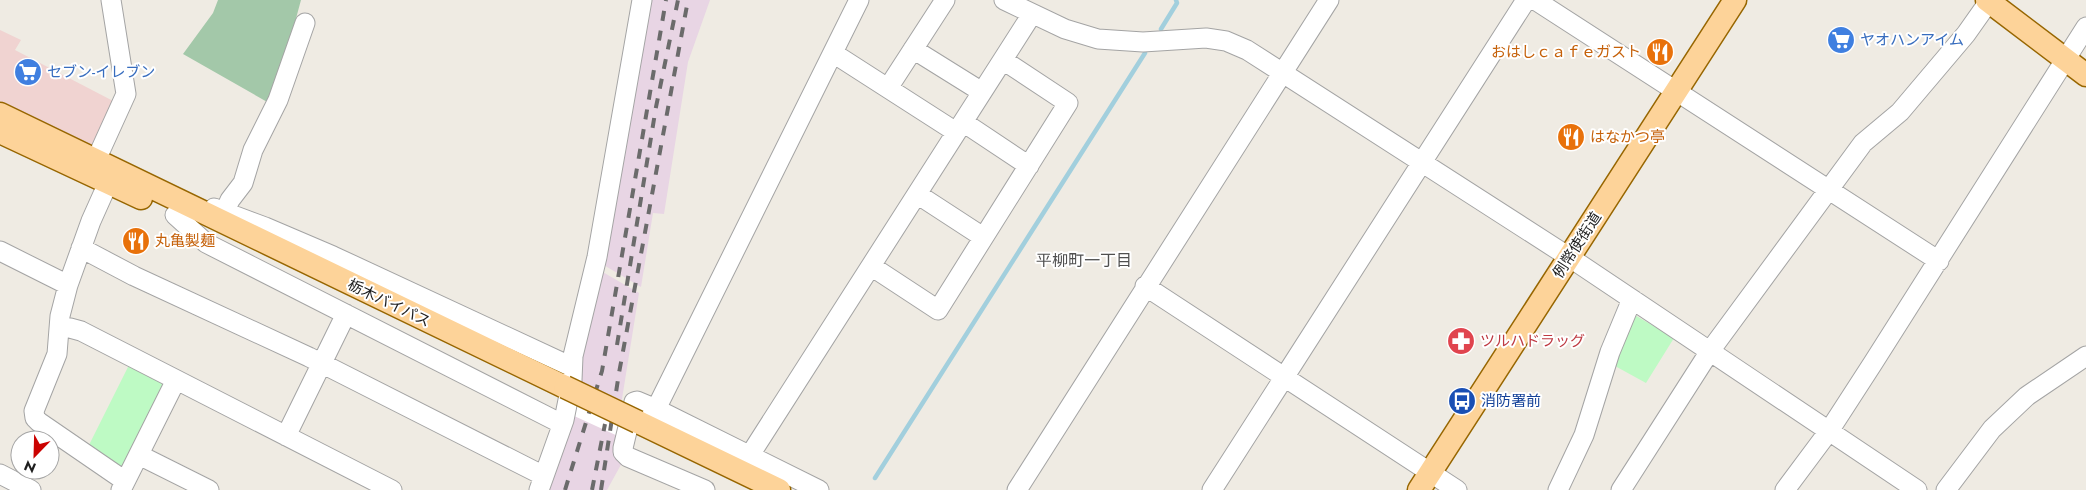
<svg xmlns="http://www.w3.org/2000/svg" width="2086" height="490" viewBox="0 0 2086 490" font-family="Jost,'Noto Sans JP',sans-serif">
	<style>
		.commercial { fill: #f0d3d1 }
		.industrial { fill: #e8d5e4 }
		.cemetery { fill: #a3c8a9 }
		.park { fill: #befac4 }
		.pier { fill: #fff }
		.lines { fill: none; stroke-linecap: round; stroke-linejoin: round }
		.stream { stroke: #a2cfdd; stroke-width: 4.5 }
		.minor-casing { stroke: #a4a4a4; stroke-width: 21 }
		.major-casing { stroke: #976600; stroke-width: 25 }
		.minor { stroke: #fff; stroke-width: 19 }
		.major { stroke: #fdd399; stroke-width: 22 }
		.rail { stroke: #6b6b6b; stroke-width: 4; stroke-dasharray: 10 10; stroke-linecap: butt }
		.major-bridge-casing { stroke: #976600; stroke-width: 25; stroke-linecap: butt }
		.major-bridge { stroke: #fdd399; stroke-width: 22 }
		.labels { text-anchor: middle; dominant-baseline: central; stroke-width: 4; stroke-linejoin: round; paint-order: stroke }
		.shop-label { font-size: 15px; fill: #366cbe; stroke: #fff; text-anchor: start }
		.food-label { font-size: 15px; fill: #c56008; stroke: #fff; text-anchor: start }
		.street-label { font-size: 15px; fill: #1d1d1d; stroke: #fff }
		.health-label { font-size: 15px; fill: #be3a42; stroke: #fff; text-anchor: start }
		.transit-label { font-size: 15px; fill: #164399; stroke: #fff; text-anchor: start }
		.neighbourhood-label { font-size: 16px; fill: #505050; stroke: #fff }
	</style>
	<rect width="100%" height="100%" fill="#efebe3"/>
	<path class="commercial" d="M 0,30 L 21,40 L 15,50 L 117,103 L 98,148 L 0,101 Z"/>
	<path class="industrial" d="M 648,0 L 710,0 L 688,62 L 664,214 L 653,213 L 641,287 L 602,264 Z
		M 601,271 L 639,293 L 613,455 L 623,461 L 607,490 L 545,490 Z"/>
	<path class="cemetery" d="M 218,0 L 301,0 L 285,59 L 269,103 L 183,54 L 213,13 Z"/>
	<path class="park" d="M 1633,314 L 1674,338 L 1646,383 L 1615,366 Z
		M 130,363 L 162,379 L 165,389 L 126,465 L 117,468 L 88,447 Z"/>
	<path class="pier" d="M 566,381 L 640,416 L 633,443 L 559,409 Z"/>
	<g class="lines">
		<path class="stream" d="M 1161,29 L 1177,3 L 1176,0
			M 875,478 L 1145,53"/>
		<g class="minor-casing">
			<path id="minor" d="M 1004,0 L 1065,29 L 1098,39 L 1143,42 L 1206,38 L 1226,41 L 1247,50 L 1569,257 L 1917,490
				M 1535,0 L 1939,261
				M 913,49 L 982,92
				M 833,53 L 956,132
				M 888,88 L 945,0
				M 963,122 L 1029,166
				M 96,160 L 126,94 L 111,0
				M 108,183 L 91,221 L 68,285 L 60,316 L 57,354 L 34,411 L 35,418 L 39,422 L 125,481
				M 917,194 L 983,237
				M 214,208 L 265,227 L 333,256 L 572,367
				M 225,211 L 230,200 L 243,183 L 253,150 L 278,100 L 305,23
				M 175,215 L 206,243 L 562,424
				M 81,248 L 134,276 L 309,357 L 544,476
				M 0,251 L 68,285
				M 871,266 L 938,310 L 1068,103 L 1003,60
				M 1145,286 L 1457,490
				M 60,327 L 70,328 L 81,331 L 392,490
				M 656,409 L 859,0
				M 286,436 L 346,314
				M 139,455 L 209,490
				M 750,455 L 1032,14
				M 0,474 L 31,490
				M 121,490 L 176,380
				M 539,490 L 564,420 L 572,380 L 573,356 L 597,257 L 642,0
				M 705,490 L 628,457 L 623,452 L 623,448 L 634,402 L 637,401 L 656,409 L 819,490
				M 1017,490 L 1329,0
				M 1212,490 L 1526,0
				M 1558,490 L 1584,435 L 1610,352 L 1632,299
				M 1621,490 L 1710,351 L 1863,143 L 1900,112 L 1966,34 L 1990,0
				M 1785,490 L 1829,431 L 1873,363 L 2086,27
				M 1946,490 L 1992,429 L 2027,396 L 2086,356"/>
		</g>
		<g class="major-casing">
			<path id="major" d="M 1987,0 L 2086,75
				M 0,114 L 565,387
				M 0,132 L 141,198
				M 638,422 L 779,490
				M 1419,490 L 1735,0"/>
		</g>
		<use href="#minor" class="minor"/>
		<use href="#major" class="major"/>
		<path class="rail" d="M 617,345 L 656,107 L 678,0
			M 565,490 L 602,371 L 666,0
			M 592,490 L 605,424
			M 601,490 L 619,373 L 688,0"/>
		<g class="major-bridge-casing">
			<path id="major-bridge" d="M 565,387 L 638,422"/>
		</g>
		<use href="#major-bridge" class="major-bridge"/>
	</g>
	<defs>
		<g id="supermarket-disc" transform="scale(1.4375)"><circle r="9.5" fill="#3f7fe0" stroke="#fff"/><path d="M-6-5.5h2.5l.6 2H6L4.5 2H-2.5L-4.4-4H-6ZM-1.5 3.2a1.3 1.3 0 1 0 .1 0ZM3 3.2a1.3 1.3 0 1 0 .1 0Z" fill="#fff"/></g>
		<g id="restaurant-disc" transform="scale(1.4375)"><circle r="9.5" fill="#e8710a" stroke="#fff"/><path d="M-5-6h1v4h1v-4h1v4h1v-4h1v5L-1.5 .5V6h-2V.5L-5-1ZM5-6V6H3V1.5H1.5Q1.5-4 5-6Z" fill="#fff"/></g>
		<g id="pharmacy-disc" transform="scale(1.4375)"><circle r="9.5" fill="#e0444e" stroke="#fff"/><path d="M-2-6h4v4h4v4h-4v4h-4v-4h-4v-4h4Z" fill="#fff"/></g>
		<g id="bus-disc" transform="scale(1.4375)"><circle r="9.5" fill="#1a4fb4" stroke="#fff"/><path d="M-5-6H5V4H4V6H2V4H-2V6H-4V4H-5ZM-3.5-4V0h7V-4ZM-3.5 1.2v1.5H-2V1.2ZM2 1.2v1.5H3.5V1.2Z" fill="#fff"/></g>
	</defs>
	<g fill-rule="evenodd">
		<use href="#supermarket-disc" x="1841" y="40"/>
		<use href="#restaurant-disc" x="1660" y="52"/>
		<use href="#supermarket-disc" x="28" y="72"/>
		<use href="#restaurant-disc" x="1571" y="137"/>
		<use href="#restaurant-disc" x="136" y="241"/>
		<use href="#pharmacy-disc" x="1461" y="341"/>
		<use href="#bus-disc" x="1462" y="401"/>
	</g>
	<g class="labels">
		<g class="shop-label">
			<text x="1860" y="40">ヤオハンアイム</text>
			<text x="47" y="72">セブン-イレブン</text>
		</g>
		<g class="food-label">
			<text x="1641" y="52" text-anchor="end">おはしｃａｆｅガスト</text>
			<text x="1590" y="137">はなかつ亭</text>
			<text x="155" y="241">丸亀製麺</text>
		</g>
		<g class="street-label">
			<text transform="translate(1577 245) rotate(-57)">例幣使街道</text>
			<text transform="translate(389 303) rotate(26)">栃木バイパス</text>
		</g>
		<g class="health-label">
			<text x="1480" y="341">ツルハドラッグ</text>
		</g>
		<g class="transit-label">
			<text x="1481" y="401">消防署前</text>
		</g>
		<g class="neighbourhood-label">
			<text x="1084" y="260">平柳町一丁目</text>
		</g>
	</g>
	<g transform="translate(35 455) rotate(203)"><circle r="24" fill="#ffffff" stroke="#a5a5a5"/>
	<path d="M0-4L9 19L0 12L-9 19Z" fill="#cb0200"/>
	<text y="-8" font-size="14" font-weight="bold" text-anchor="middle" fill="#1d1d1d">N</text>
	</g>
</svg>
